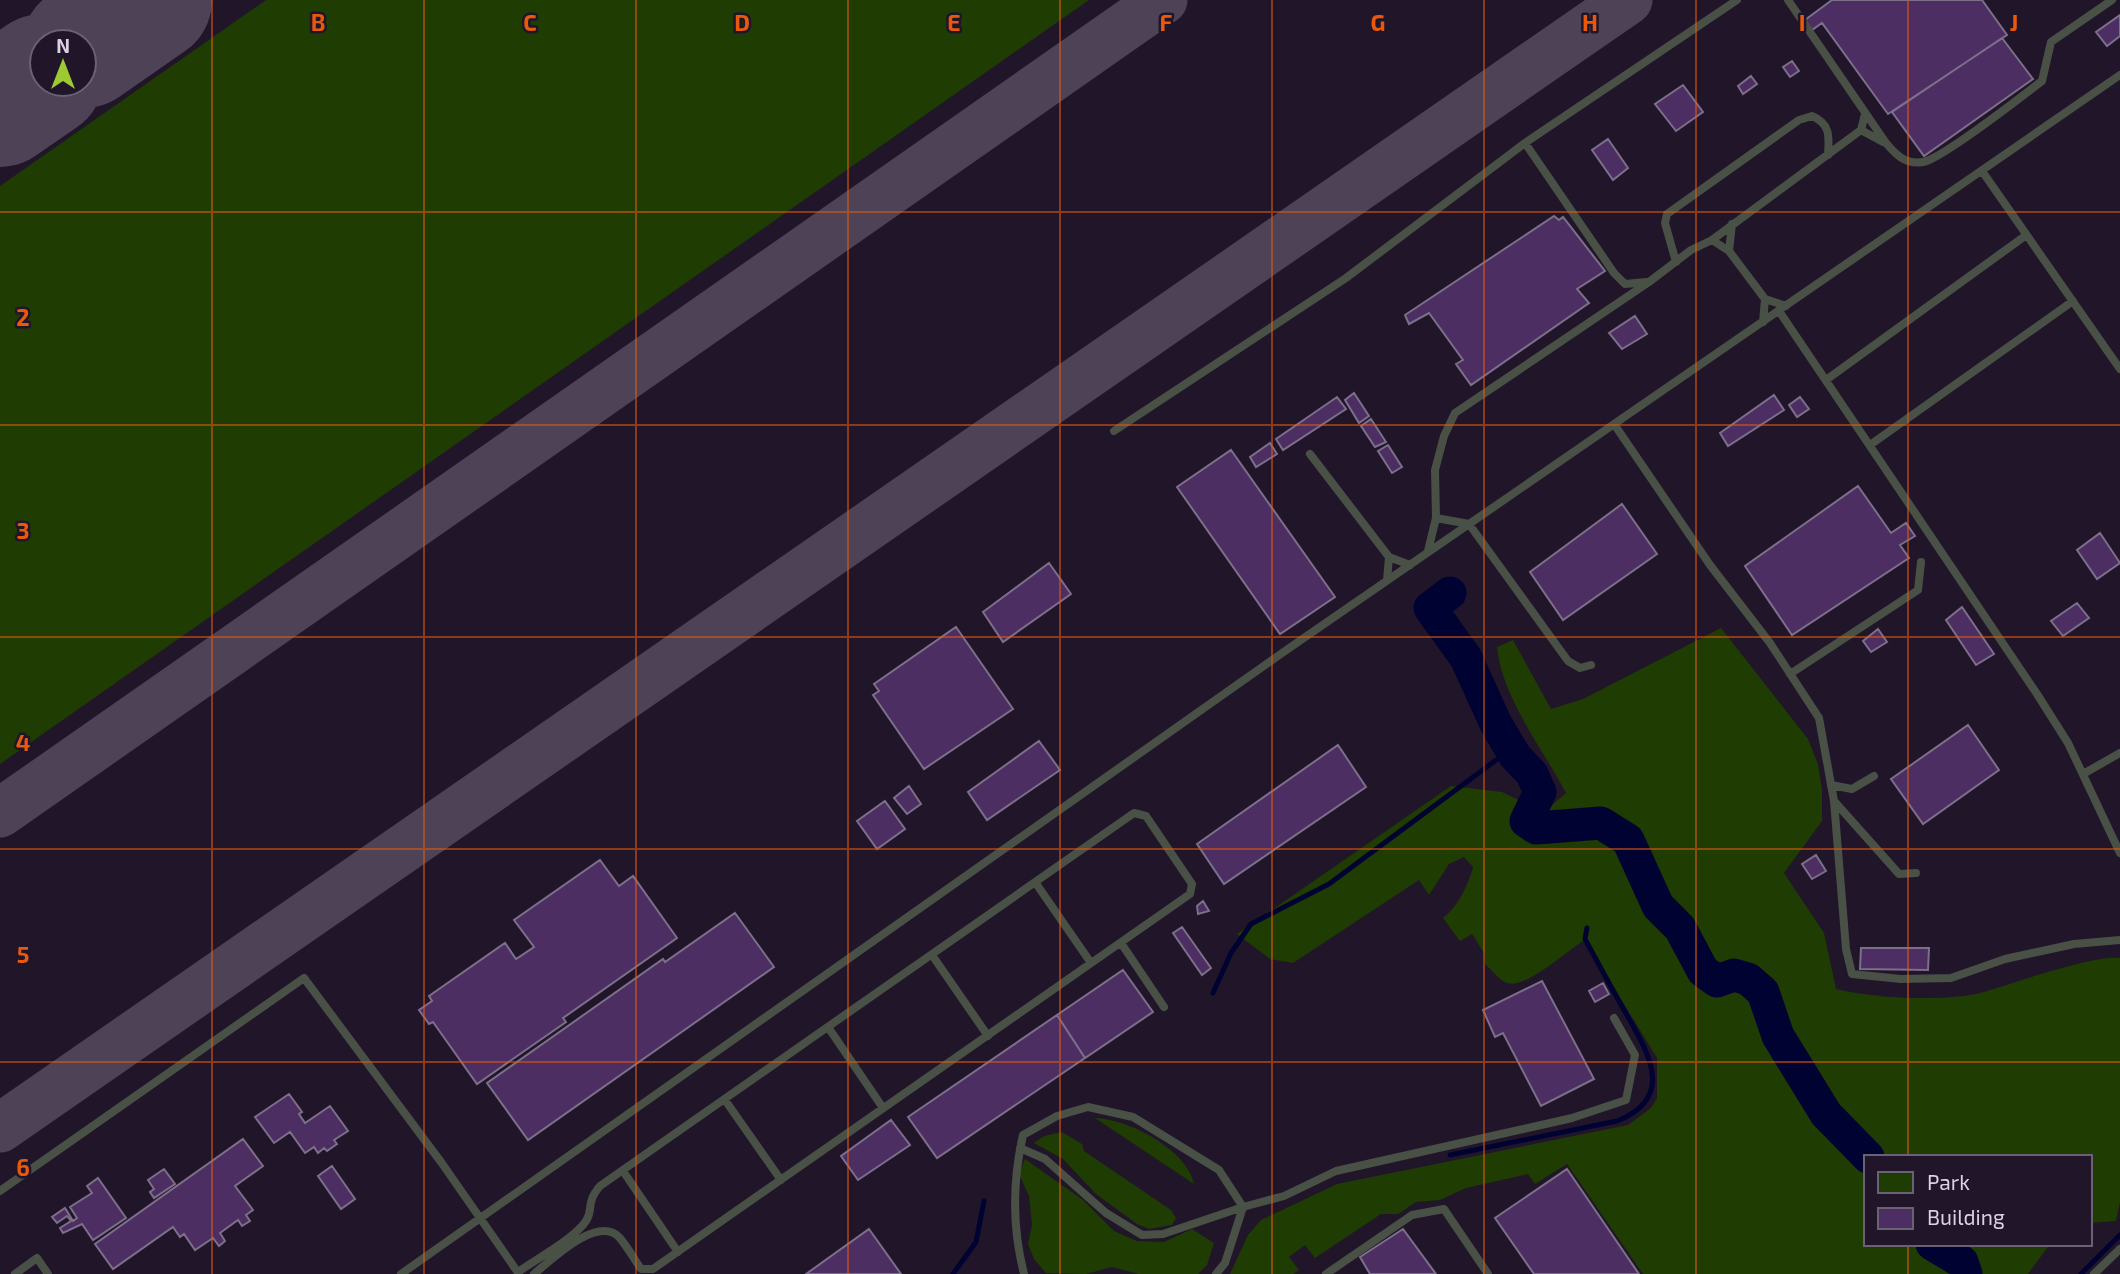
<svg xmlns="http://www.w3.org/2000/svg" width="2120" height="1274" viewBox="0 0 2120 1274" font-family="'Exo 2',sans-serif">
	<style>
		.green { fill: #1f3c02 }
		.lines { fill: none; stroke-linecap: round; stroke-linejoin: round }
		.stream { stroke: #000332; stroke-width: 5 }
		.river { stroke: #000332; stroke-width: 33 }
		.taxiway { stroke: #4e4356; stroke-width: 49 }
		.runway { stroke: #4e4356; stroke-width: 124 }
		.building { fill: #4c2e63; stroke: #7c6f89; stroke-width: 2 }
		.service { stroke: #495045; stroke-width: 8 }
		.grid { fill: none; stroke: #e8590c; stroke-width: 2; stroke-opacity: 0.55 }
		.grid-label { font-size: 23px; text-anchor: middle; font-weight: bold; fill: #e8590c; stroke: #21152a; stroke-width: 5; stroke-linejoin: round; paint-order: stroke }
	</style>
	<rect width="100%" height="100%" fill="#21152a"/>
	<path class="green" d="M 266,0 L 1089,0 L 0,764 L 0,186 Z
		M 1721,628 L 1808,739 L 1818,764 L 1822,790 L 1822,821 L 1784,873 L 1824,933 L 1836,989 C 1872,998 1943,1002 1980,993 C 2009,985 2094,954 2120,958 L 2120,1202 L 2116,1221 L 2090,1223 L 2090,1157 L 1866,1157 L 1866,1244 L 2050,1244 L 2028,1274 L 1643,1274 L 1567,1164 L 1535,1184 L 1528,1174 L 1466,1188 L 1440,1200 L 1416,1202 L 1398,1214 L 1381,1214 L 1315,1258 L 1305,1245 L 1289,1257 L 1299,1270 L 1293,1274 L 1230,1274 L 1248,1235 L 1261,1220 L 1337,1184 L 1628,1125 L 1651,1108 L 1657,1098 L 1657,1058 L 1585,940 C 1569,949 1525,990 1507,983 C 1499,980 1491,969 1485,964 L 1484,953 L 1472,934 L 1460,941 L 1443,918 C 1458,906 1468,886 1473,867 L 1464,857 L 1449,864 L 1429,895 L 1419,880 L 1293,963 L 1270,959 L 1237,934 L 1451,786 L 1502,792 L 1544,812 L 1566,793 C 1543,749 1502,698 1497,647 L 1513,640 L 1551,709 L 1583,699 Z
		M 1095,1118 C 1128,1119 1187,1149 1194,1184 Z
		M 1062,1132 L 1082,1144 L 1084,1151 L 1171,1210 L 1176,1218 L 1172,1225 L 1149,1229 L 1137,1224 L 1096,1194 L 1063,1159 L 1034,1143 L 1044,1136 Z
		M 1025,1159 L 1083,1200 L 1114,1231 L 1137,1241 L 1164,1242 L 1192,1229 L 1214,1243 L 1207,1265 L 1198,1274 L 1139,1274 L 1112,1267 L 1086,1274 L 1046,1273 L 1034,1259 L 1028,1244 L 1032,1225 L 1029,1196 L 1019,1174 Z"/>
	<g class="lines">
		<path class="stream" d="M 1213,993 L 1231,953 L 1251,924 L 1329,884 L 1511,749
			M 1450,1155 L 1617,1121 C 1678,1097 1647,1051 1624,1010 C 1611,987 1598,963 1585,939 L 1587,928
			M 953,1274 L 976,1242 L 984,1201
			M 2081,1274 L 2120,1235"/>
		<path class="river" d="M 1450,593 L 1430,608 L 1466,658 L 1496,724 L 1515,756 L 1532,774 L 1540,792 L 1526,821 L 1536,828 L 1601,823 L 1628,840 L 1658,906 L 1680,928 L 1703,971 L 1717,981 L 1734,975 L 1748,979 L 1763,992 L 1778,1036 L 1826,1114 L 1868,1157
			M 1932,1244 L 1962,1262 L 1966,1274"/>
		<path class="taxiway" d="M 0,813 L 1163,0
			M 0,1128 L 1628,0"/>
		<path class="runway" d="M 84,46 L 150,0
			M 0,105 L 42,76"/>
	</g>
	<path class="building" d="M 1832,0 L 1982,0 L 2007,35 L 1888,114 L 1822,23 L 1812,30 L 1805,20 Z
		M 2120,15 L 2120,36 L 2107,46 L 2096,32 Z
		M 2002,38 L 2033,79 L 1924,156 L 1892,112 Z
		M 1792,61 L 1799,71 L 1790,77 L 1783,67 Z
		M 1751,76 L 1757,84 L 1743,94 L 1738,86 Z
		M 1683,85 L 1703,112 L 1676,131 L 1655,104 Z
		M 1608,139 L 1628,168 L 1613,180 L 1592,150 Z
		M 1554,216 L 1559,220 L 1563,217 L 1605,271 L 1577,289 L 1589,303 L 1471,385 L 1456,364 L 1463,360 L 1429,313 L 1409,324 L 1405,315 Z
		M 1635,316 L 1647,334 L 1622,349 L 1609,333 Z
		M 1354,393 L 1369,416 L 1359,423 L 1345,400 Z
		M 1774,395 L 1784,410 L 1728,446 L 1720,433 Z
		M 1337,397 L 1346,409 L 1283,450 L 1276,439 Z
		M 1800,397 L 1809,409 L 1797,417 L 1789,405 Z
		M 1371,419 L 1386,442 L 1375,447 L 1361,426 Z
		M 1270,443 L 1277,454 L 1256,467 L 1250,457 Z
		M 1388,445 L 1402,467 L 1392,473 L 1378,451 Z
		M 1231,450 L 1335,597 L 1280,634 L 1177,487 Z
		M 1858,486 L 1891,533 L 1906,523 L 1915,536 L 1900,545 L 1909,558 L 1792,635 L 1745,566 Z
		M 1622,504 L 1657,554 L 1563,620 L 1530,572 Z
		M 2100,533 L 2120,563 L 2097,579 L 2077,550 Z
		M 1049,563 L 1071,594 L 1003,642 L 983,612 Z
		M 2077,603 L 2089,618 L 2063,636 L 2051,621 Z
		M 1962,607 L 1994,654 L 1976,665 L 1946,620 Z
		M 956,627 L 1013,709 L 924,769 L 873,695 L 879,691 L 874,684 Z
		M 1878,629 L 1887,642 L 1871,652 L 1863,641 Z
		M 1968,725 L 1999,770 L 1923,824 L 1891,779 Z
		M 1039,741 L 1060,770 L 987,820 L 968,792 Z
		M 1338,745 L 1366,787 L 1224,884 L 1197,844 Z
		M 909,786 L 921,804 L 907,814 L 894,798 Z
		M 885,801 L 905,829 L 877,849 L 857,821 Z
		M 1816,855 L 1826,871 L 1812,879 L 1802,864 Z
		M 600,860 L 619,886 L 633,876 L 677,938 L 563,1018 L 566,1022 L 477,1084 L 433,1022 L 429,1024 L 419,1010 L 432,1001 L 429,996 L 505,943 L 516,959 L 534,947 L 514,920 Z
		M 1203,901 L 1209,911 L 1198,914 L 1197,906 Z
		M 735,913 L 774,967 L 528,1140 L 487,1083 L 663,959 L 665,962 Z
		M 1182,927 L 1211,968 L 1202,975 L 1173,933 Z
		M 1861,948 L 1929,948 L 1928,970 L 1860,969 Z
		M 1123,970 L 1153,1012 L 1085,1058 L 1057,1015 Z
		M 1542,981 L 1594,1079 L 1541,1106 L 1503,1033 L 1495,1037 L 1483,1010 Z
		M 1603,983 L 1609,994 L 1595,1002 L 1589,991 Z
		M 1057,1015 L 1085,1058 L 937,1158 L 908,1117 Z
		M 289,1094 L 302,1112 L 299,1114 L 305,1123 L 330,1106 L 348,1131 L 334,1140 L 337,1144 L 327,1151 L 324,1148 L 318,1153 L 314,1147 L 305,1153 L 290,1132 L 274,1143 L 255,1117 Z
		M 891,1120 L 910,1145 L 858,1180 L 841,1156 Z
		M 243,1139 L 263,1166 L 235,1186 L 253,1210 L 246,1215 L 250,1221 L 242,1226 L 238,1220 L 220,1233 L 225,1241 L 219,1246 L 213,1238 L 195,1250 L 184,1234 L 180,1237 L 173,1227 L 113,1269 L 95,1244 Z
		M 332,1166 L 355,1199 L 341,1209 L 318,1176 Z
		M 164,1169 L 175,1184 L 154,1198 L 150,1192 L 154,1189 L 148,1180 Z
		M 1567,1169 L 1639,1274 L 1534,1274 L 1495,1218 Z
		M 98,1178 L 126,1218 L 93,1240 L 82,1224 L 63,1233 L 60,1228 L 71,1221 L 67,1216 L 57,1223 L 52,1217 L 65,1208 L 73,1221 L 77,1218 L 70,1207 L 92,1193 L 87,1186 Z
		M 869,1229 L 901,1274 L 806,1274 Z
		M 1403,1229 L 1436,1274 L 1370,1274 L 1360,1257 Z"/>
	<g class="lines">
		<path class="service" d="M 1788,0 L 1886,143 C 1896,155 1906,165 1923,162 C 1942,159 2021,97 2042,81 L 2051,42 L 2112,0
			M 1861,130 L 1883,142
			M 1525,143 L 1614,273 L 1625,284 L 1646,282
			M 1982,171 L 2120,369
			M 1712,240 L 1729,251 L 1765,299 L 1763,322
			M 1729,251 L 1732,224
			M 1676,262 L 1665,223 L 1667,214 L 1799,120 L 1812,116 C 1831,124 1829,137 1828,155
			M 1765,299 L 1786,306
			M 1779,311 L 2037,694 L 2068,743 L 2120,853
			M 1826,380 L 2025,236
			M 1614,424 L 1710,565 L 1770,643 L 1819,718 L 1834,801 L 1846,949 L 1852,974 L 1901,979 L 1951,978 L 2005,959 L 2074,944 L 2120,940
			M 1114,431 L 1346,278 L 1525,143 L 1737,0
			M 1870,445 L 2073,301
			M 1310,454 L 1389,557 L 1387,580
			M 1436,518 L 1469,524 L 1568,661 L 1580,668 L 1591,665
			M 1428,551 L 1436,518 L 1435,470 L 1444,436 L 1455,413 L 1649,282 L 1691,250 L 1712,240 L 1861,130 L 1865,114
			M 1389,557 L 1410,565
			M 1790,674 L 1918,590 L 1921,562
			M 2083,774 L 2120,753
			M 1831,785 L 1852,789 L 1874,776
			M 1834,801 L 1899,874 L 1916,873
			M 1035,882 L 1091,963
			M 1121,943 L 1164,1007
			M 932,955 L 988,1036
			M 828,1027 L 883,1108
			M 725,1100 L 781,1180
			M 1020,1148 L 1045,1159 L 1106,1213 L 1142,1235 L 1163,1234 L 1243,1207
			M 623,1171 L 678,1252
			M 0,1191 L 304,978 L 441,1162 L 519,1274
			M 518,1272 C 536,1259 574,1239 586,1221 C 594,1209 585,1204 600,1186 L 1134,813 L 1146,816 L 1192,884 L 1190,894 L 653,1269 L 641,1269 C 634,1259 627,1246 619,1237 C 597,1215 551,1260 534,1274
			M 15,1274 L 37,1258 L 48,1274
			M 401,1274 L 1285,651 L 2120,75
			M 1024,1274 C 1012,1227 1012,1183 1023,1135 L 1057,1116 L 1088,1107 L 1133,1117 L 1219,1170 L 1243,1207 L 1284,1196 L 1336,1171 L 1572,1118 L 1626,1100 L 1635,1055 L 1614,1018
			M 1216,1274 L 1225,1263 L 1243,1207
			M 1326,1274 L 1412,1215 L 1444,1209 L 1488,1274
			M 2094,1274 L 2120,1249"/>
	</g>
	<path class="grid" d="M 212,0 L 212,1274M 424,0 L 424,1274M 636,0 L 636,1274M 848,0 L 848,1274M 1060,0 L 1060,1274M 1272,0 L 1272,1274M 1484,0 L 1484,1274M 1696,0 L 1696,1274M 1908,0 L 1908,1157M 0,212 L 2120,212M 0,425 L 2120,425M 0,637 L 2120,637M 0,849 L 2120,849M 0,1062 L 2120,1062M 1908,1244 L 1908,1274"/>
	<g class="grid-label">
		<text x="318" y="31">B</text>
		<text x="530" y="31">C</text>
		<text x="742" y="31">D</text>
		<text x="954" y="31">E</text>
		<text x="1166" y="31">F</text>
		<text x="1378" y="31">G</text>
		<text x="1590" y="31">H</text>
		<text x="1802" y="31">I</text>
		<text x="2014" y="31">J</text>
		<text x="23" y="326">2</text>
		<text x="23" y="539">3</text>
		<text x="23" y="751">4</text>
		<text x="23" y="963">5</text>
		<text x="23" y="1176">6</text>
	</g>
	<rect x="1864" y="1155" width="228" height="91" fill="#21152a" stroke="#6b6174" stroke-width="2"/>
	<rect x="1878" y="1172" width="35" height="21" fill="#1f3c02" stroke="#6b6174" stroke-width="2"/>
	<text x="1927" y="1190" font-size="21" fill="#dad3e2">Park</text>
	<rect x="1878" y="1208" width="35" height="21" fill="#4c2e63" stroke="#6b6174" stroke-width="2"/>
	<text x="1927" y="1225" font-size="21" fill="#dad3e2">Building</text>
	<g transform="translate(63 63)"><circle r="33" fill="#21152a" stroke="#6b6174" stroke-width="2"/>
	<path d="M0-5L12 26L0 18L-12 26Z" fill="#9dca31"/>
	<text y="-10" font-size="19" font-weight="bold" text-anchor="middle" fill="#dad3e2">N</text>
	</g>
</svg>
